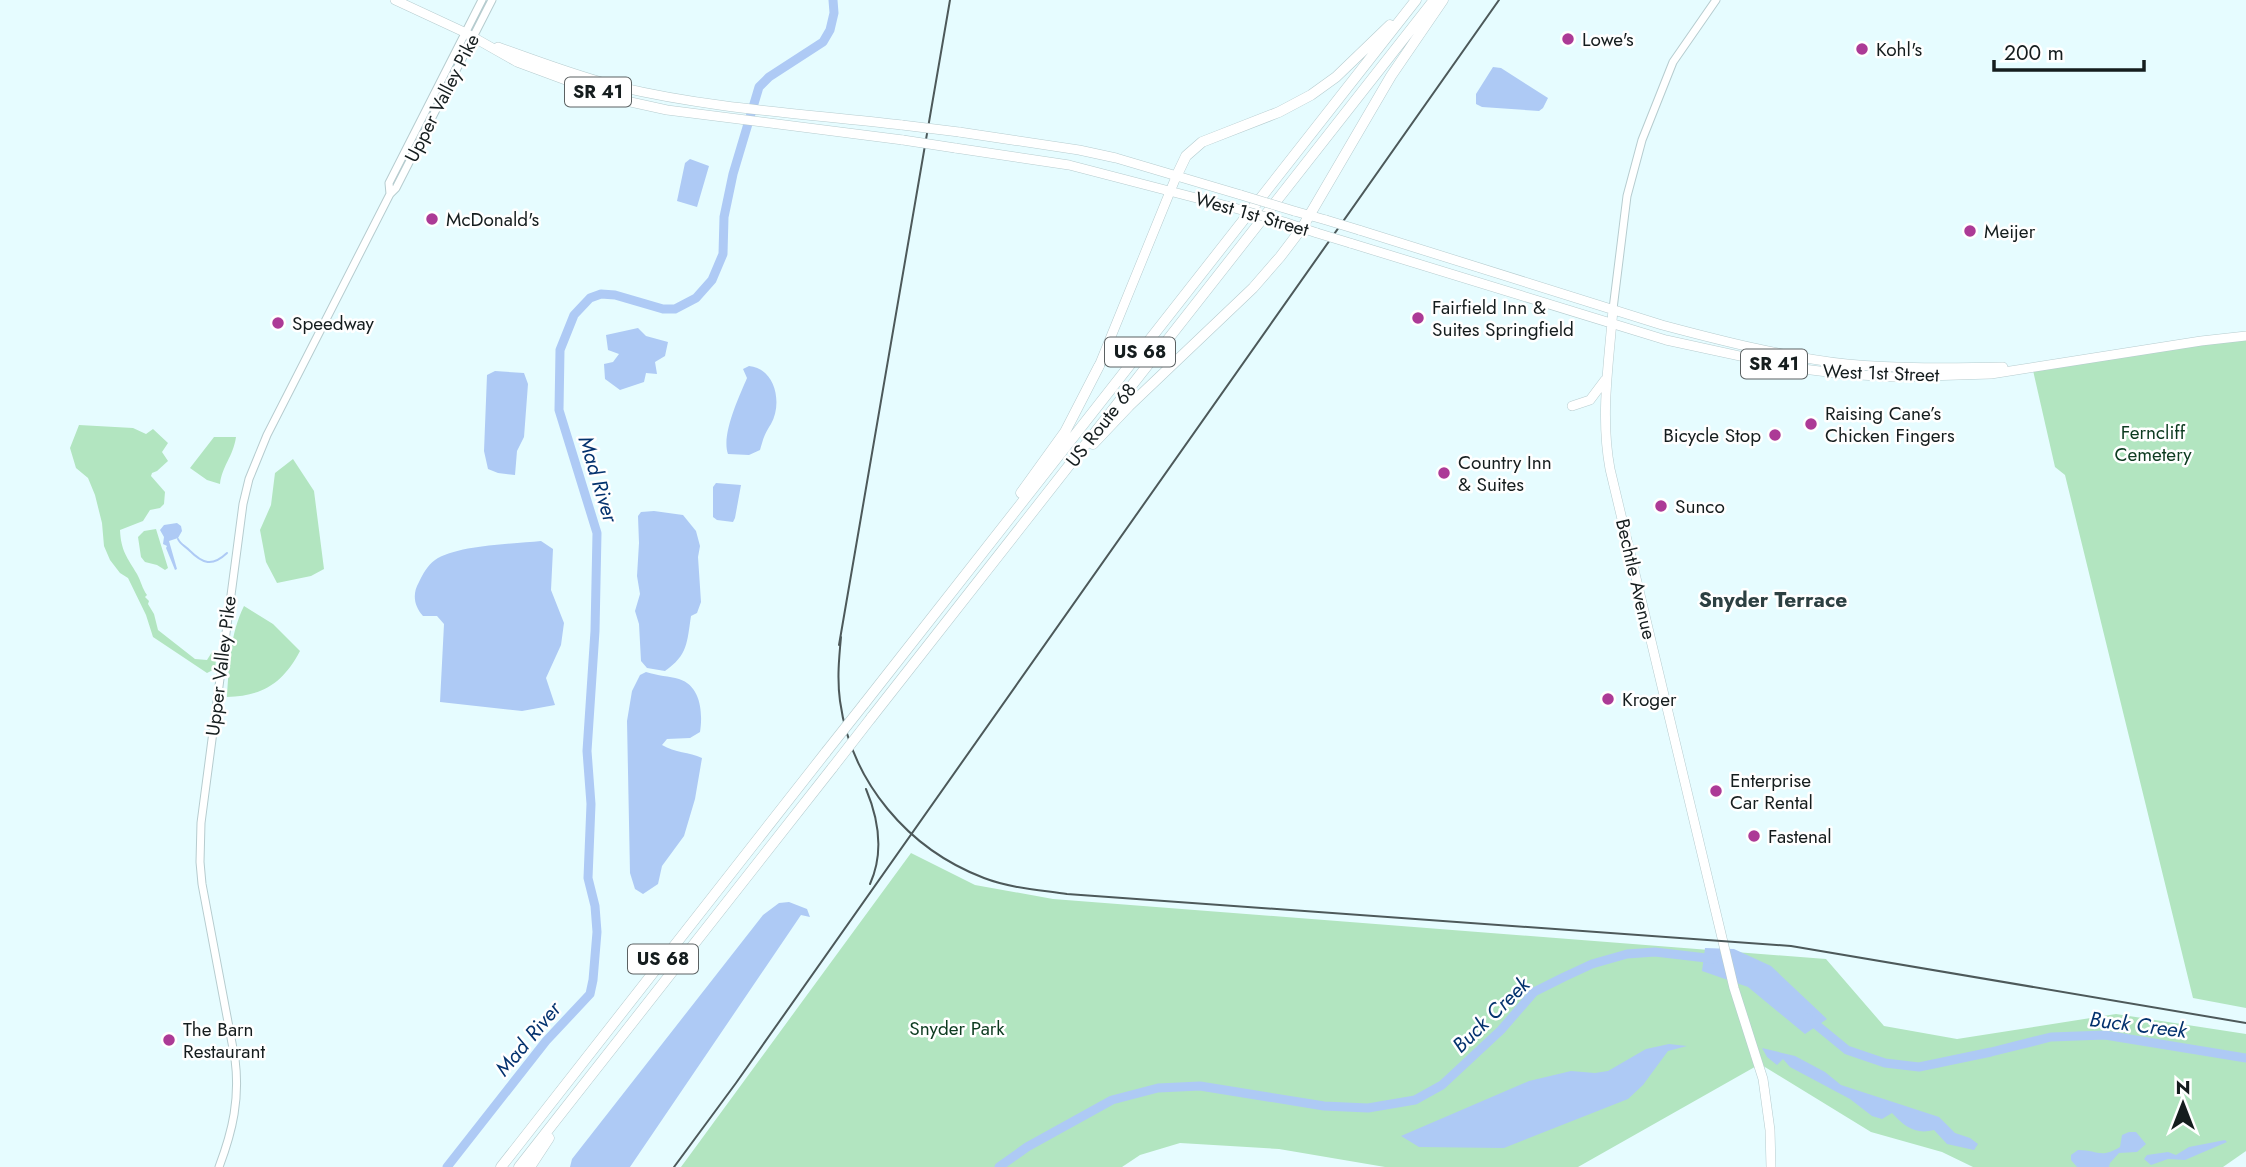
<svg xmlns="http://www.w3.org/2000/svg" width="2246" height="1167" viewBox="0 0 2246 1167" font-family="Jost,sans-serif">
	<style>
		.green { fill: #b2e5c0 }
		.water { fill: #aecaf5 }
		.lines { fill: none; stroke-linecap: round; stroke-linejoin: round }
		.stream { stroke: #aecaf5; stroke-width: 2 }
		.river { stroke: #aecaf5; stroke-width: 9 }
		.minor-casing { stroke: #b6cccf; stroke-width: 9 }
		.major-casing { stroke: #b6cccf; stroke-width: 10 }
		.highway-casing { stroke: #b6cccf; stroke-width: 11 }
		.minor { stroke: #fff; stroke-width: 7 }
		.major { stroke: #fff; stroke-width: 9 }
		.highway { stroke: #fff; stroke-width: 10 }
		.rail { stroke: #4d595a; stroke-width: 2 }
		.major-bridge-casing { stroke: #b6cccf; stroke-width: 10; stroke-linecap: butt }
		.highway-bridge-casing { stroke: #b6cccf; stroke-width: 11; stroke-linecap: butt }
		.major-bridge { stroke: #fff; stroke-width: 9 }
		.highway-bridge { stroke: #fff; stroke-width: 10 }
		.poi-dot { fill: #ac3a96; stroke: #fff; stroke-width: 2.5 }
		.labels { text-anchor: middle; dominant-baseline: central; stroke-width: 5; stroke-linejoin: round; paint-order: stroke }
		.shield { fill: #fff; stroke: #5b6162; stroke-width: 2 }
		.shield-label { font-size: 18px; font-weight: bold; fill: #151d1e }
		.poi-label { font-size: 19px; fill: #151d1e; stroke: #fff; text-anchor: start }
		.street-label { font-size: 19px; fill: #151d1e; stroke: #fff }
		.park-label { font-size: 19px; fill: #0d3b20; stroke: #fff }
		.water-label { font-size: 21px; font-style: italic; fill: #04326e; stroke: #fff }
		.neighbourhood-label { font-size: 21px; font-weight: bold; fill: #2d4042; stroke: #fff }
	</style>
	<rect width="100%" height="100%" fill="#e6fcff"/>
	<path class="green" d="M 2246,336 L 2246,1008 L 2193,998 L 2065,475 L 2055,467 L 2032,366 Z
		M 79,425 L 133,428 L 146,434 L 153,429 L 168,443 L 162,452 L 168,461 L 157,471 L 152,473 L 151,476 L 165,492 L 164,504 L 160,508 L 150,510 L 143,521 L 120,530 C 121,551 127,557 137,574 C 141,581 142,588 147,595 L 145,597 L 149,601 L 148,604 L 154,614 L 158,630 L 195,659 L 207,660 L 212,652 L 216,660 L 215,669 L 207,673 L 153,637 L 146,615 L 128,578 L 120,573 L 110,560 L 104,546 L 102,523 L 95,495 L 88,478 L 76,468 L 70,448 Z
		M 214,437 L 236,437 C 233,457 222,466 220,484 L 207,480 L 190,468 Z
		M 293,459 L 314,491 L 324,569 L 311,576 L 277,583 L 266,562 L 260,530 L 271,505 L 275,473 Z
		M 156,529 L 168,568 L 165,570 L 157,565 L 145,562 L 141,557 L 138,537 L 144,531 Z
		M 244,606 L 273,624 L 300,651 C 283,683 263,696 227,697 C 229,666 230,634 244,606 Z
		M 911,853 L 975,885 L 1053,899 L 1826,959 L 1884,1026 L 1957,1039 L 2116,1014 L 2246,1034 L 2246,1151 L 2223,1167 L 1973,1167 L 1942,1152 L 1871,1132 L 1760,1064 L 1578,1167 L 1385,1167 L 1279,1149 L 1180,1143 L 1140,1155 L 1122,1167 L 681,1167 Z"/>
	<path class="water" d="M 1493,67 L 1501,68 L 1548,98 L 1543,108 L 1539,111 L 1482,107 L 1476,104 L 1476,94 Z
		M 690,159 L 709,166 L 697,207 L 677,201 L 685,163 Z
		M 638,328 L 646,336 L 668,342 L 665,356 L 655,362 L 657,374 L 646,373 L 644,382 L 620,390 L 605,379 L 604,364 L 613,362 L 619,354 L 608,350 L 606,335 Z
		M 749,366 C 775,368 783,403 771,424 C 765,433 763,439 760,450 L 749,455 L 728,454 C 721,435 739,397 747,378 L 743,369 Z
		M 495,371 L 524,373 L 528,384 L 524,437 L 517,451 L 515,475 L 498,473 L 488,469 L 484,451 L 487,375 Z
		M 716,483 L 741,485 L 735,518 L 733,522 L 717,520 L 713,517 L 713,487 Z
		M 654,511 L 683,515 L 696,531 L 700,546 L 698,557 L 701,602 L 697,613 L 691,616 C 687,642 688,655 665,671 L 647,668 L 641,661 L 639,624 L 635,611 L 640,594 L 637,576 L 639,543 L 638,516 L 641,512 Z
		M 177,523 L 181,526 L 182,531 L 178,538 L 169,541 L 177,569 L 175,570 L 166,548 L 167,546 L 163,544 L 164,537 L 160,530 L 164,525 Z
		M 541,541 L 553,549 L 551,590 L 564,623 L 561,645 L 546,678 L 555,705 L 522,711 L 440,702 L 444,624 L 437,616 L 423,616 C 414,606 412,594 419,582 C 423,574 427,566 435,560 C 457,545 513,544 541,541 Z
		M 646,672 C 658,676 669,676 679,679 C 701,686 703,713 700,732 L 690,738 L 667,739 L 662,745 C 675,753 689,752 702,758 L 695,799 L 684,836 L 662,866 L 658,884 L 643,894 L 635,889 L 630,873 L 627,721 L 632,691 L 640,675 Z
		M 789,902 L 807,909 L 810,917 L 801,915 L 630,1167 L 570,1167 L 572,1159 L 763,915 L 779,903 Z
		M 1705,948 L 1734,949 L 1771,966 L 1827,1019 L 1805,1034 L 1748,987 L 1702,971 Z
		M 1669,1044 L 1687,1046 L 1668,1051 L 1643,1085 L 1628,1099 L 1504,1148 L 1419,1147 L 1401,1136 L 1529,1081 L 1571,1071 L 1595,1073 L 1608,1071 L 1646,1049 Z
		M 1762,1048 L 1795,1056 L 1825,1072 L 1841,1085 L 1939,1117 L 1955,1133 L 1970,1138 L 1978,1144 L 1974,1150 L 1947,1144 L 1934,1130 C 1915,1135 1904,1126 1892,1113 L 1882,1119 L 1872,1116 L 1850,1099 L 1790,1067 L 1783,1059 L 1777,1065 L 1767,1057 Z
		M 2129,1132 L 2136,1132 L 2146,1144 L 2137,1152 L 2119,1153 L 2110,1163 L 2109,1167 L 2077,1167 L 2071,1160 L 2071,1155 L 2078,1150 C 2098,1150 2100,1159 2120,1147 L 2122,1135 Z
		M 2225,1140 L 2227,1142 L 2185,1160 L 2168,1159 L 2151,1165 L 2144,1159 L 2147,1155 L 2168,1152 L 2176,1155 L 2189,1147 Z"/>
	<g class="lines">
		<path class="stream" d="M 178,539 C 180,544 185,546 189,550 C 203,564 212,567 227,553"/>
		<path class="river" d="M 1808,1018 L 1847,1050 L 1885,1063 L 1919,1067 L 1991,1052 L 2051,1037 L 2105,1035 L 2246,1058
			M 447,1167 L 546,1041 L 590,994 L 593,980 L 597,932 L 595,906 L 588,878 L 591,804 L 587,751 L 595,631 L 597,533 L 559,410 L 560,350 L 574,315 L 590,298 L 601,294 L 615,295 L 663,309 L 675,309 L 696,298 L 712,280 L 723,254 L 724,217 L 733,174 L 759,87 L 769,77 L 823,42 L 830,30 L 834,13 L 833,0
			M 999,1167 L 1027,1147 L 1112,1100 L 1158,1088 L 1200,1086 L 1324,1106 L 1368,1108 L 1415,1100 L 1442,1085 L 1501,1030 L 1534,992 L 1564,977 L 1592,964 L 1627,954 L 1655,952 L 1715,959"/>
		<g class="minor-casing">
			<path id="minor" d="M 390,194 L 389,183 L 482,0
				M 1613,309 L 1627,196 L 1642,140 L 1673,62 L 1716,0
				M 219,1167 C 233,1130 240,1098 235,1059 L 202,884 L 200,862 L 201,823 L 243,504 L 249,479 L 267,435 L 390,194 L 396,188 L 492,0"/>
		</g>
		<g class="major-casing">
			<path id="major" d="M 395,0 L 464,32 L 517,62 L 617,99 L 667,110 L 903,140
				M 498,47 C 538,61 579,77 620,87 C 712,109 809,114 902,125
				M 959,132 L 1079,150 L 1116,158 L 1241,195
				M 955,148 L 1069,165 L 1231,207
				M 1294,211 L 1326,220
				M 1284,222 L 1317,233
				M 1359,230 L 1662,325 C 1722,341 1785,357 1847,364 C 1899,369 1950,368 2003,367
				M 1350,243 L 1666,340 L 1795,368 L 1844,374 L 1894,377 L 1991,374 L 2201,341 L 2246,336
				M 1613,309 C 1609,363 1600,415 1610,469 L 1734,988 L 1763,1079 L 1770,1130 L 1771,1167
				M 1099,366 L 1176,177
				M 1572,406 L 1590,400 L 1605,380"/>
		</g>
		<g class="highway-casing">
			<path id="highway" d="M 1176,177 L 1186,156 L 1202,142 L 1279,112 L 1311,95 L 1336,77 L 1390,25
				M 1093,444 L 1129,406 L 1253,288 L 1280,257 L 1302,228 L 1391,76 L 1443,0
				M 1021,493 L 1065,432 L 1099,366
				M 864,704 L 1416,0
				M 871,718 L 1434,0
				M 501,1167 L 826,752
				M 519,1167 L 833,767
				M 530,1167 L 549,1138"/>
		</g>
		<use href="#minor" class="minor"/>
		<use href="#major" class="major"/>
		<use href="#highway" class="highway"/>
		<path class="rail" d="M 841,637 C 839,658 837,679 840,701 C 851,782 908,849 984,878 C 1010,888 1040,890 1067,894 L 1791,946 L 2246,1023
			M 839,645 L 950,0
			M 866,789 C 879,820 884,853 870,884
			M 674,1167 L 736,1083 L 1499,0"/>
		<g class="major-bridge-casing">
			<path id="major-bridge" d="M 902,125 L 959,132
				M 903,140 L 955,148
				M 1241,195 L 1294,211
				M 1231,207 L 1284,222
				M 1326,220 L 1359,230
				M 1317,233 L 1350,243"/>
		</g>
		<g class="highway-bridge-casing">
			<path id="highway-bridge" d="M 826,752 L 864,704
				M 833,767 L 871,718"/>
		</g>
		<use href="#major-bridge" class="major-bridge"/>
		<use href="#highway-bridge" class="highway-bridge"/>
	</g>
	<g class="poi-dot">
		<circle cx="1568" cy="39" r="7"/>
		<circle cx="1862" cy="49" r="7"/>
		<circle cx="432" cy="219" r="7"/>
		<circle cx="1970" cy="231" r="7"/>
		<circle cx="1418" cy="318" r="7"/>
		<circle cx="278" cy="323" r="7"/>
		<circle cx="1811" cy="424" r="7"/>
		<circle cx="1775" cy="435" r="7"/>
		<circle cx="1444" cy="473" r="7"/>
		<circle cx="1661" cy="506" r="7"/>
		<circle cx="1608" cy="699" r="7"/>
		<circle cx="1716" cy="791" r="7"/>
		<circle cx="1754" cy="836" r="7"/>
		<circle cx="169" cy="1040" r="7"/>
	</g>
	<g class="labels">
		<g class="shield">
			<rect x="565" y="77.5" width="66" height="29" rx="5"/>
			<rect x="1105" y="337.5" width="70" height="29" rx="5"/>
			<rect x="1741" y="349.5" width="66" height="29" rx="5"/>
			<rect x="628" y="944.5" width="70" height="29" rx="5"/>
		</g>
		<g class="shield-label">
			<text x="598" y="92">SR 41</text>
			<text x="1140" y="352">US 68</text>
			<text x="1774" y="364">SR 41</text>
			<text x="663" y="959">US 68</text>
		</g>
		<g class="poi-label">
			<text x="1582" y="39">Lowe's</text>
			<text x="1876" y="49">Kohl's</text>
			<text x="446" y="219">McDonald's</text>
			<text x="1984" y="231">Meijer</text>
			<text x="1432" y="307">Fairfield Inn &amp;<tspan x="1432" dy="22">Suites Springfield</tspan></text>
			<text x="292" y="323">Speedway</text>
			<text x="1825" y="413">Raising Cane’s<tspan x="1825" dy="22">Chicken Fingers</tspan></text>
			<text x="1761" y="435" text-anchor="end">Bicycle Stop</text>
			<text x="1458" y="462">Country Inn<tspan x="1458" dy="22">&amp; Suites</tspan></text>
			<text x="1675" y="506">Sunco</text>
			<text x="1622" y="699">Kroger</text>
			<text x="1730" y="780">Enterprise<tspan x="1730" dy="22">Car Rental</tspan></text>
			<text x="1768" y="836">Fastenal</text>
			<text x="183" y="1029">The Barn<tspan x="183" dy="22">Restaurant</tspan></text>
		</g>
		<g class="street-label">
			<text transform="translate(442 98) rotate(-63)">Upper Valley Pike</text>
			<text transform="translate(1252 214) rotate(16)">West 1st Street</text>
			<text transform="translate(1881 373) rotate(2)">West 1st Street</text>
			<text transform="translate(1101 425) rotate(-52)">US Route 68</text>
			<text transform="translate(1636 579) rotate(77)">Bechtle Avenue</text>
			<text transform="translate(221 666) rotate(-83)">Upper Valley Pike</text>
		</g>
		<g class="park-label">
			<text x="2153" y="432">Ferncliff<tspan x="2153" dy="22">Cemetery</tspan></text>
			<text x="957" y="1028">Snyder Park</text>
		</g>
		<g class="water-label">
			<text transform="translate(598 479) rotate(73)">Mad River</text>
			<text transform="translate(1491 1015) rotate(-44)">Buck Creek</text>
			<text transform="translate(2138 1025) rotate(7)">Buck Creek</text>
			<text transform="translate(528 1039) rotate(-50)">Mad River</text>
		</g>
		<g class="neighbourhood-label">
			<text x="1773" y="600">Snyder Terrace</text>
		</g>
	</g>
	<g transform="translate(2183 1104)" stroke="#ffffff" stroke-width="5" paint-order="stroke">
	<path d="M0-5L12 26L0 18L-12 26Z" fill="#151d1e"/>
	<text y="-10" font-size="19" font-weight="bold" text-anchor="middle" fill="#151d1e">N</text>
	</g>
	<path d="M1994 60v10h150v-10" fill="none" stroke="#151d1e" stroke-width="3.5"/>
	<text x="2004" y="60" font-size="21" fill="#151d1e" stroke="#ffffff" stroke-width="5" paint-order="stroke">200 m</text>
</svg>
